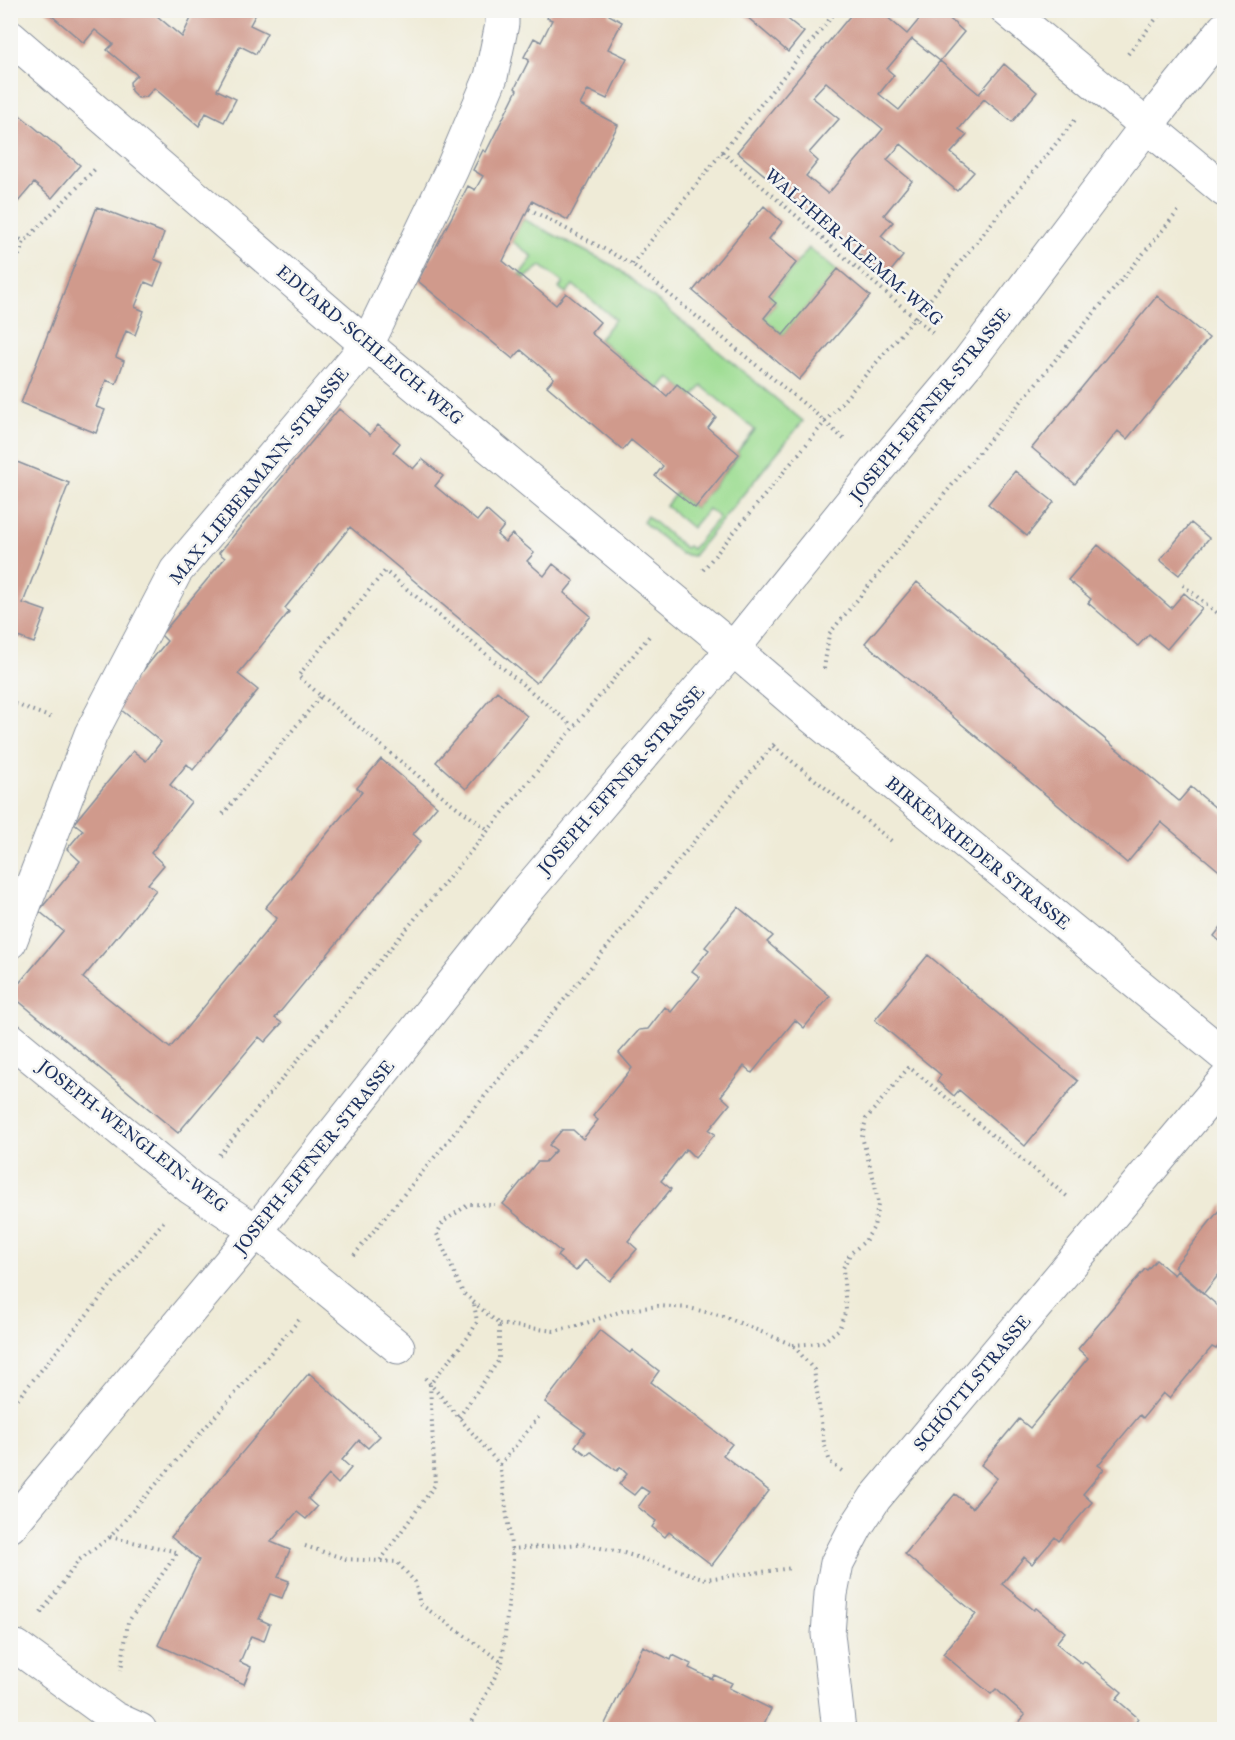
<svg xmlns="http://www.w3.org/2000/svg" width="1235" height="1740" viewBox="0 0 1235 1740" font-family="'IM FELL Great Primer',serif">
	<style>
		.green { fill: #9edd93; stroke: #5c8678; stroke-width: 1.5 }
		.building { fill: #d09a8c; fill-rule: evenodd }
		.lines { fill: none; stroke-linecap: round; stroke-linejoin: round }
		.minor-casing { stroke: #858d9a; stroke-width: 35 }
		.path { stroke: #858d9a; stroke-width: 4; stroke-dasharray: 1.5 4.5; stroke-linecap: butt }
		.minor { stroke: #fff; stroke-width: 33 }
		.labels { text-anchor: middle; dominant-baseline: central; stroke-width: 5; stroke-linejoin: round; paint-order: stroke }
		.street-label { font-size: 18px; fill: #1b2f5e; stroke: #f6f6f2 }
	</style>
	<rect width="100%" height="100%" fill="#f6f6f2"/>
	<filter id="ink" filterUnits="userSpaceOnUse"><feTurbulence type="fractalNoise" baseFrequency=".0167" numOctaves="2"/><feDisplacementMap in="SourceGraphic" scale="12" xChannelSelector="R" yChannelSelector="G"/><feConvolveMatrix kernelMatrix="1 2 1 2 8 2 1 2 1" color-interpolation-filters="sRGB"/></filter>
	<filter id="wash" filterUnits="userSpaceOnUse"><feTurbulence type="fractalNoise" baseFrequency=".008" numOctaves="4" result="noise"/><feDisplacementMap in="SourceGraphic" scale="24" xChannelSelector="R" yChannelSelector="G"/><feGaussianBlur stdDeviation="1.35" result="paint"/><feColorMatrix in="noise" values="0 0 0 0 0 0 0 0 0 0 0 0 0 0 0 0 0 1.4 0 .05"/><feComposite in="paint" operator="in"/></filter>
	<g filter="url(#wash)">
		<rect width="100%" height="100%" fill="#efebd7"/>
		<path class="green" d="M 523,219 L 616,267 L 803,421 L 693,556 L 681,554 L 643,522 L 647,516 L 685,548 L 688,546 L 692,549 L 719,517 L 708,509 L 692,528 L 666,506 L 676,493 L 695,508 L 739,455 L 737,452 L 755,430 L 702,386 L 693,397 L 669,377 L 659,389 L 599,339 L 615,319 L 573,285 L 566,293 L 559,288 L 563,283 L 541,266 L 525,278 L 520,274 L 533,257 L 512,241 Z
			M 809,248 L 837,271 L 783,335 L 764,318 L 776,303 L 769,297 Z"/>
		<g id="blocks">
			<path class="building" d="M 45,10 L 150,10 L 182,37 L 195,10 L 258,10 L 250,25 L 267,33 L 256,54 L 240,46 L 217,90 L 236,99 L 224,122 L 206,113 L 199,126 L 154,88 L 146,97 L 138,98 L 131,91 L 130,82 L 137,75 L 107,50 L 113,44 L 95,30 L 84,43 Z
				M 551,10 L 611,10 L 609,15 L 622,22 L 608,49 L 627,58 L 607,99 L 588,90 L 580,105 L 618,125 L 568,220 L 532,201 L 503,261 L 556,305 L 566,293 L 583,307 L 600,322 L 591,333 L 667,396 L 677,384 L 716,417 L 708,428 L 739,454 L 695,508 L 655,476 L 663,466 L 631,440 L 623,450 L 547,386 L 554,378 L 521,350 L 513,359 L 418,281 L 468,186 L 475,190 L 483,176 L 473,170 L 483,150 L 486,152 L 517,90 L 515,88 L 529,60 L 524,57 L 534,38 L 541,42 L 552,20 L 547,18 Z
				M 739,10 L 788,10 L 784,16 L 804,32 L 788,52 Z
				M 855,10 L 879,10 L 907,34 L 927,10 L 940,10 L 964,32 L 940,61 L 912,39 L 887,69 L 894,75 L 879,94 L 899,110 L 940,61 L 979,94 L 1004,64 L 1037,92 L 1012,122 L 984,99 L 959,129 L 967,135 L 951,153 L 974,172 L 957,191 L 901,144 L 887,160 L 912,181 L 884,215 L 893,222 L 881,236 L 903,256 L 886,277 L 737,152 ZM 826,82 L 883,129 L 828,194 L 806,176 L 818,161 L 809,153 L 839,119 L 812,97 Z
				M 10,107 L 80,165 L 52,198 L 34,183 L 17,203 L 10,197 Z
				M 764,206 L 782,222 L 769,239 L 797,262 L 769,297 L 776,303 L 764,318 L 783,335 L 838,269 L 870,296 L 799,380 L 693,291 Z
				M 97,207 L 164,233 L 154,259 L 163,263 L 154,286 L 145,282 L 135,307 L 144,311 L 135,335 L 126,331 L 116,357 L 124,361 L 116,384 L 106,380 L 96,407 L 105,410 L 96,433 L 21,403 Z
				M 1157,296 L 1209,338 L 1127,439 L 1118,431 L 1075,484 L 1032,448 Z
				M 339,409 L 370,435 L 378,425 L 400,443 L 393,452 L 413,469 L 422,459 L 443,476 L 435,486 L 477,521 L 486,510 L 504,526 L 497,535 L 505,542 L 512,534 L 534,553 L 527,561 L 544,576 L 553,564 L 574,581 L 564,593 L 591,616 L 536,683 L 350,527 L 285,608 L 289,612 L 238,674 L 258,690 L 193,770 L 187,764 L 170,785 L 191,802 L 151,853 L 164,865 L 148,884 L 156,890 L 83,978 L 170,1048 L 277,918 L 265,908 L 362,792 L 357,788 L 381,759 L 437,806 L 413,834 L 421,841 L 275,1018 L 282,1023 L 265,1042 L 259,1037 L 178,1133 L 10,994 L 63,931 L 39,911 L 80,861 L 67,849 L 83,830 L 74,823 L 133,751 L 146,761 L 161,742 L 115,705 L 167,641 L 161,635 L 225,558 L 219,553 Z
				M 12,460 L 69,483 L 23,603 L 46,611 L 34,643 L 10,634 L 10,465 Z
				M 1015,471 L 1054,502 L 1027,536 L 988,504 Z
				M 1191,523 L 1209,538 L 1179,575 L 1160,560 Z
				M 1098,545 L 1171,608 L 1184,593 L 1202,608 L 1167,649 L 1149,634 L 1138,646 L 1088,603 L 1091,599 L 1068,580 Z
				M 917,582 L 1179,801 L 1191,787 L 1224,815 L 1224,875 L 1161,822 L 1127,863 L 865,643 Z
				M 497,691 L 527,716 L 466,789 L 436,762 Z
				M 738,907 L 773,936 L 767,942 L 830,996 L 804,1028 L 795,1020 L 752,1073 L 744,1066 L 721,1096 L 730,1104 L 709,1130 L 715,1134 L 695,1158 L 686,1149 L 661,1181 L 671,1189 L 628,1241 L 637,1249 L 610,1281 L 585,1260 L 576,1271 L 557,1256 L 561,1252 L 503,1204 L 537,1162 L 545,1162 L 556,1150 L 549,1145 L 562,1130 L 573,1130 L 583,1139 L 598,1120 L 593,1116 L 632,1068 L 619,1053 L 639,1030 L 648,1029 L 665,1007 L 671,1012 L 700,977 L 692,971 L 709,950 L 705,947 Z
				M 1224,923 L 1224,945 L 1214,936 Z
				M 928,955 L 1078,1081 L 1025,1146 L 959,1090 L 954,1096 L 937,1081 L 941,1075 L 875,1020 Z
				M 1224,1204 L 1224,1268 L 1204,1293 L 1174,1267 Z
				M 1156,1260 L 1174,1275 L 1177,1271 L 1224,1311 L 1224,1339 L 1216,1349 L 1212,1347 L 1169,1398 L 1163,1393 L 1143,1418 L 1140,1415 L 1098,1465 L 1104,1469 L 1083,1494 L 1092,1502 L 1059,1541 L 1055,1537 L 1032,1564 L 1024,1557 L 1002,1584 L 1034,1610 L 1036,1608 L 1065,1632 L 1056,1643 L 1082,1664 L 1084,1661 L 1122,1692 L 1116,1699 L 1138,1718 L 1136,1721 L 1146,1730 L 1013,1730 L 1025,1715 L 996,1689 L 991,1694 L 943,1654 L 976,1614 L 905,1554 L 955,1494 L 972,1508 L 997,1478 L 981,1465 L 1019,1419 L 1030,1428 L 1088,1358 L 1078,1349 L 1145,1269 L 1147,1270 Z
				M 600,1330 L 630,1353 L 632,1350 L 659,1371 L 651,1382 L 732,1444 L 723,1455 L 769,1491 L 712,1565 L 669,1532 L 665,1537 L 652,1527 L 656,1521 L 638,1507 L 649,1492 L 641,1487 L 634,1495 L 619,1484 L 627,1474 L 620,1467 L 617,1471 L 591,1452 L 587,1455 L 575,1446 L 585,1432 L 545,1402 Z
				M 309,1373 L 380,1436 L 368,1448 L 359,1440 L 342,1460 L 351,1468 L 338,1484 L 329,1475 L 308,1499 L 317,1507 L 306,1519 L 297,1512 L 271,1542 L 290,1550 L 278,1577 L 289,1581 L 282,1598 L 270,1594 L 259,1619 L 270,1624 L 264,1641 L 251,1636 L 240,1662 L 251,1667 L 244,1684 L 158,1645 L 199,1560 L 171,1537 Z
				M 643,1646 L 671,1660 L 673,1655 L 691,1664 L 689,1668 L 712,1679 L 714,1675 L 732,1683 L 729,1688 L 771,1709 L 761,1730 L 602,1730 Z"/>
		</g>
	</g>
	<g filter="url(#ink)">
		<use href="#blocks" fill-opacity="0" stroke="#858d9a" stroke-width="1.5"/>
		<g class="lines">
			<g class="minor-casing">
				<path id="minor" d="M 1007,10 L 1224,190
					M 10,37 L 367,345 L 733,649 L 803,709 L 1224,1055
					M 10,942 L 91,734 L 176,571 L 367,345 L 452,169 L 491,77 L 502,24 L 502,10
					M 10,1039 L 191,1188 L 256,1231 L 398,1347
					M 10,1526 L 256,1231 L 521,898 L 733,649 L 878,469 L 968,362 L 1147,125 L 1224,29
					M 10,1646 L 17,1647 L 114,1718 L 140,1730
					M 839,1730 L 828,1634 L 831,1594 L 837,1563 L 856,1527 L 875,1498 L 1224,1081"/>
			</g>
			<path class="path" d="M 1128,54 L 1163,10
				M 722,152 L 935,335
				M 529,209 L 632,264 L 814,412 L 846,441
				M 10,232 L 24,242
				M 632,264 L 837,10
				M 10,278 L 24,242 L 97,167
				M 703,570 L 824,423 L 915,318 L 1075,120
				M 1183,585 L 1224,619
				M 824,669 L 829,634 L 1180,209
				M 321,696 L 450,802 L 487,829
				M 10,702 L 52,718
				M 773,746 L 894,843
				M 223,814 L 321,696 L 298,676 L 385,571 L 573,726
				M 219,1155 L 651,634
				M 354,1255 L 776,742
				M 499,1324 L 554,1331 L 577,1326 L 622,1311 L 658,1306 L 689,1308 L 723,1316 L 793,1345 L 814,1370 L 824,1443 L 830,1462 L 842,1471
				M 793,1345 L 822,1343 L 839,1329 L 846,1310 L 843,1268 L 850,1254 L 865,1241 L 874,1227 L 878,1205 L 875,1184 L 862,1137 L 866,1119 L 909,1067 L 1069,1198
				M 425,1378 L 500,1465 L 513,1560 L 502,1663 L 468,1730
				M 10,1408 L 164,1221
				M 459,1417 L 499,1360 L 499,1324 L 463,1293 L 437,1234 L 443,1222 L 469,1204 L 495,1205
				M 500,1465 L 541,1414
				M 110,1537 L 178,1552 L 128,1622 L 121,1670
				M 305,1546 L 346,1559 L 380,1561 L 435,1485 L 430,1384 L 469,1336 L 477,1322 L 474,1303
				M 511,1549 L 582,1544 L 624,1553 L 706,1579 L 792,1568
				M 381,1561 L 397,1562 L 415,1582 L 420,1604 L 502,1662
				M 41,1613 L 79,1560 L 110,1537 L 299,1320"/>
			<use href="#minor" class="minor"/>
		</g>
	</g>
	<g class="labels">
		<g class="street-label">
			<text transform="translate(854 247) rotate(41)">WALTHER-KLEMM-WEG</text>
			<text transform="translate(370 345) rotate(40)">EDUARD-SCHLEICH-WEG</text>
			<text transform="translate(930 405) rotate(-51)">JOSEPH-EFFNER-STRASSE</text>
			<text transform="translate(259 476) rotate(-51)">MAX-LIEBERMANN-STRASSE</text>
			<text transform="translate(621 780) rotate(-49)">JOSEPH-EFFNER-STRASSE</text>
			<text transform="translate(978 853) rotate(39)">BIRKENRIEDER STRASSE</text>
			<text transform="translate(133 1136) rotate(38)">JOSEPH-WENGLEIN-WEG</text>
			<text transform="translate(314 1157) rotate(-51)">JOSEPH-EFFNER-STRASSE</text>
			<text transform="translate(972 1383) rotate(-50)">SCHÖTTLSTRASSE</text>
		</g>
	</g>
	<rect width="1235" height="1740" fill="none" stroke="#f6f6f2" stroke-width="36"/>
</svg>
